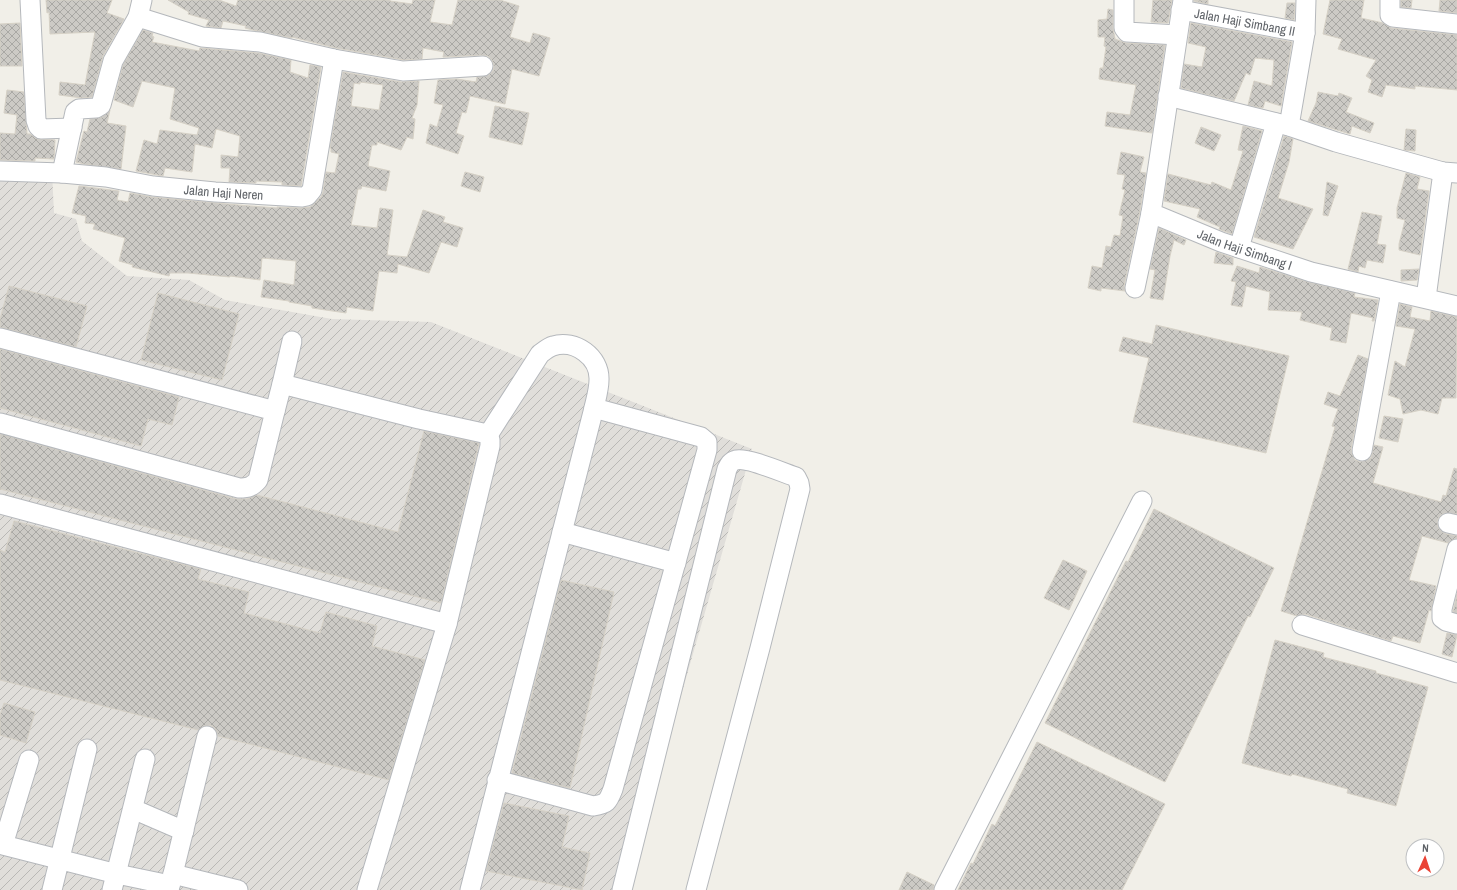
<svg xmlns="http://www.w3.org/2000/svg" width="1457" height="890" viewBox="0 0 1457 890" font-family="'Archivo Narrow',sans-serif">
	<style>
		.industrial { fill: url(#industrial-furrows) }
		.building { fill: url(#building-cross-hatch); stroke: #d6d1c6; fill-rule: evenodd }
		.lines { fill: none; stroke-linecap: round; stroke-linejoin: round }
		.minor-casing { stroke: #b5b8bc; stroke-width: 21 }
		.minor { stroke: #fff; stroke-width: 19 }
		.labels { text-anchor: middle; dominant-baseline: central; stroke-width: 3; stroke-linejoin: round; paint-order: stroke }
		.street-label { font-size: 13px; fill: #5f6368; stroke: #fff }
	</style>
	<defs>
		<pattern id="industrial-furrows" width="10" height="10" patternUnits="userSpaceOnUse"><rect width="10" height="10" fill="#e0deda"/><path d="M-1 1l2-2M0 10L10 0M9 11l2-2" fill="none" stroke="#b9b8b5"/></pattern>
		<pattern id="building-cross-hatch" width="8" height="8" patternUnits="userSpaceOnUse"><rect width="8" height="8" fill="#cccac5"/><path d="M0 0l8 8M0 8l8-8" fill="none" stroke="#a9a8a4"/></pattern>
	</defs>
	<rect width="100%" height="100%" fill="#f1efe8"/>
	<path class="industrial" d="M 0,172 L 52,172 L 54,213 L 76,219 L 82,241 L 127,276 L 189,280 L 225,300 L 332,319 L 431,322 L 752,449 L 625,890 L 0,890 Z"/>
	<path class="building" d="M 46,0 L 112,0 L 107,13 L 124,19 L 103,56 L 92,97 L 82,98 L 59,95 L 60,82 L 85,85 L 95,32 L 50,34 L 49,12 L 47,13 Z
		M 168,0 L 219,0 L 236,6 L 238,0 L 390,0 L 390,1 L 412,4 L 413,0 L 435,0 L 430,22 L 452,25 L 458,0 L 500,0 L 519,6 L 510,37 L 530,43 L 533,33 L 550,38 L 539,76 L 512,69 L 505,104 L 470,96 L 466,113 L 462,112 L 456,133 L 464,136 L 458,154 L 426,143 L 430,124 L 437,127 L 443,105 L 434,103 L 438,80 L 457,79 L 476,82 L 477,77 L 489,75 L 493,71 L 494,66 L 492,60 L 488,56 L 482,55 L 443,57 L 444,52 L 423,48 L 422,59 L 404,60 L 336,48 L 292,37 L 292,38 L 253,30 L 245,28 L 246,26 L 223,21 L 221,28 L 206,26 L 209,20 L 188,14 L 189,12 Z
		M 1153,0 L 1172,0 L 1168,23 L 1151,22 Z
		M 1194,0 L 1208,0 L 1208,4 L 1194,1 Z
		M 1330,0 L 1364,0 L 1361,18 L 1383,23 L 1391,28 L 1457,35 L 1457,90 L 1415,86 L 1415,89 L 1386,85 L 1382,97 L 1368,92 L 1372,80 L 1366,76 L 1376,60 L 1338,49 L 1342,39 L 1323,34 Z
		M 1401,0 L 1412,0 L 1411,8 L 1401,7 Z
		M 1440,0 L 1457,0 L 1457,13 L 1439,11 Z
		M 1287,3 L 1295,3 L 1294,20 L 1285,18 Z
		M 1108,9 L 1113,10 L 1113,28 L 1115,39 L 1126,43 L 1165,45 L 1152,133 L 1105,126 L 1107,112 L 1130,115 L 1136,85 L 1099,79 L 1100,68 L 1103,68 L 1106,47 L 1104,46 L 1105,37 L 1098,37 L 1098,20 L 1107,19 Z
		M 20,23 L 22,66 L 0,66 L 0,24 Z
		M 1191,23 L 1292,42 L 1281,106 L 1265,101 L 1263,108 L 1248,105 L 1254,81 L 1272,86 L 1274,60 L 1255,58 L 1250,75 L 1246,73 L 1234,101 L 1181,88 L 1184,64 L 1202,67 L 1206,47 L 1188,43 Z
		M 143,30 L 153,33 L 152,36 L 154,37 L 152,42 L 199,51 L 200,48 L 258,53 L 291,60 L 290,72 L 308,78 L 310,65 L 321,67 L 301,186 L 282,185 L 282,182 L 256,181 L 256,183 L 229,182 L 230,168 L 221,168 L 221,155 L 238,157 L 240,136 L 216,129 L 212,148 L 195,144 L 192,172 L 165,168 L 163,176 L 136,171 L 144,140 L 157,144 L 160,130 L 197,135 L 199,128 L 170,119 L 175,88 L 142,81 L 133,107 L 114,100 L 123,65 Z
		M 343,72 L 401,82 L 419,81 L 417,105 L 412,118 L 415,119 L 413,139 L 407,137 L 401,150 L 377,142 L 377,145 L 372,145 L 368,166 L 390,171 L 386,191 L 362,186 L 361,189 L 358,189 L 351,225 L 377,228 L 380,208 L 393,210 L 387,255 L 407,257 L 423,210 L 445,217 L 443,222 L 463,228 L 457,247 L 441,242 L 429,273 L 398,264 L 397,273 L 379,271 L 373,311 L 347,307 L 346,313 L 312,308 L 312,306 L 289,302 L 289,301 L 261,297 L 264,280 L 294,285 L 296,261 L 262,258 L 260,280 L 230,276 L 230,277 L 188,273 L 170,273 L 169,276 L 132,267 L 133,265 L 119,261 L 125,238 L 93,229 L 95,224 L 85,223 L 86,216 L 72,213 L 79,186 L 119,191 L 117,200 L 128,202 L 130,193 L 152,197 L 238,205 L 277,208 L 277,207 L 301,208 L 310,207 L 315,203 L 321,197 L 323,192 L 326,172 L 335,173 L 339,154 L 331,152 L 331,148 L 330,148 ZM 360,82 L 383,85 L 379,110 L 351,106 L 354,83 L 360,84 Z
		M 7,90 L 24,92 L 27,134 L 30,134 L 37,139 L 55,140 L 54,159 L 35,158 L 35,161 L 0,160 L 0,133 L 15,134 L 17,115 L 4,113 Z
		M 1318,92 L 1338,96 L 1339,93 L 1352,98 L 1346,112 L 1374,123 L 1370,133 L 1352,126 L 1350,134 L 1308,121 L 1316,103 Z
		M 495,106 L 529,113 L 522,145 L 489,137 Z
		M 110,110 L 107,123 L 126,126 L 121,169 L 84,164 L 76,162 L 84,131 L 87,132 L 90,119 L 102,117 Z
		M 1243,126 L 1262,131 L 1232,234 L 1219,229 L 1220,227 L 1197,217 L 1200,209 L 1164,201 L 1168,174 L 1211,185 L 1212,182 L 1231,190 L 1243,151 L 1238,150 Z
		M 1201,127 L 1221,135 L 1214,151 L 1195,143 Z
		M 1406,129 L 1416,130 L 1415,151 L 1404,150 Z
		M 1284,136 L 1293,139 L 1289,162 L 1278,198 L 1313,209 L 1293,249 L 1254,237 Z
		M 1121,152 L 1144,157 L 1140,172 L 1146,173 L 1140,211 L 1124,286 L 1125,291 L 1101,288 L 1101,291 L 1088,288 L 1092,266 L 1102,268 L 1106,246 L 1111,247 L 1114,235 L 1120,236 L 1123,216 L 1119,215 L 1125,190 L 1122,189 L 1125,175 L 1117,174 Z
		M 465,172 L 484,177 L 480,192 L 461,186 Z
		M 1406,173 L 1420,177 L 1417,189 L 1429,191 L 1420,255 L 1399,250 L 1399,244 L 1405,220 L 1397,218 L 1397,208 Z
		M 1327,182 L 1338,186 L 1328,216 L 1323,215 Z
		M 1362,212 L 1382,216 L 1377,244 L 1386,245 L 1383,263 L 1367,260 L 1365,268 L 1359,266 L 1358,272 L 1348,269 Z
		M 1159,228 L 1186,240 L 1184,245 L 1174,240 L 1170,256 L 1163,300 L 1150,298 L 1155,270 L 1150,269 Z
		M 1216,252 L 1233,258 L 1233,265 L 1214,263 Z
		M 1237,266 L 1259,273 L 1260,267 L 1308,282 L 1355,293 L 1354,297 L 1378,300 L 1374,321 L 1372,321 L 1373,318 L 1351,313 L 1346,343 L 1330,340 L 1332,328 L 1300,320 L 1302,312 L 1268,310 L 1270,292 L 1246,286 L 1242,307 L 1231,305 L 1236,282 L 1231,281 Z
		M 1419,269 L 1417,280 L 1401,281 L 1401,270 Z
		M 9,286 L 87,306 L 76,347 L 0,327 L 0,319 Z
		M 158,293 L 239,314 L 222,380 L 141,360 Z
		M 1400,304 L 1412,307 L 1410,317 L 1430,321 L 1431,311 L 1457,317 L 1456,398 L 1442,398 L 1438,414 L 1421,410 L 1403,414 L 1400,399 L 1388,395 L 1395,361 L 1405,367 L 1415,329 L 1396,326 Z
		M 1156,325 L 1289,356 L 1266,453 L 1133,422 L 1149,358 L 1119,351 L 1123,337 L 1152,344 Z
		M 0,349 L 179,397 L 172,425 L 148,419 L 141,446 L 0,408 Z
		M 1358,355 L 1368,359 L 1351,449 L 1352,454 L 1355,460 L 1360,462 L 1365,461 L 1371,458 L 1374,445 L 1383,447 L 1373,483 L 1441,502 L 1443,495 L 1446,496 L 1454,468 L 1457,469 L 1457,514 L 1444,513 L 1440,516 L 1437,521 L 1438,527 L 1441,531 L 1446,534 L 1457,536 L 1457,538 L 1454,539 L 1448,543 L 1422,536 L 1409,580 L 1436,586 L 1431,611 L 1429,610 L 1420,643 L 1393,636 L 1391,641 L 1305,614 L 1297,616 L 1281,611 L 1335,427 L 1332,426 L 1338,409 L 1324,404 L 1328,392 L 1340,396 Z
		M 1384,416 L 1403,419 L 1398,442 L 1379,438 Z
		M 424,431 L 479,443 L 441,603 L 0,489 L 0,434 L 236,499 L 247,499 L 257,495 L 398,532 Z
		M 1154,509 L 1274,568 L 1250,617 L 1248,616 L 1165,782 L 1045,723 L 1126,561 L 1128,562 Z
		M 14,521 L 201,569 L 198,579 L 249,592 L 244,613 L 320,633 L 326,612 L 377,626 L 372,646 L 425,660 L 389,780 L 218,736 L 215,728 L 210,725 L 204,726 L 198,730 L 0,680 L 0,550 L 5,552 Z
		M 1063,560 L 1087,571 L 1069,610 L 1044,598 Z
		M 561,580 L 614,592 L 570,788 L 512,773 Z
		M 1457,594 L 1457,613 L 1453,612 Z
		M 1447,633 L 1457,635 L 1452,657 L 1442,654 Z
		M 1275,640 L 1324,653 L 1323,657 L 1376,671 L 1376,673 L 1428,687 L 1396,806 L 1347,793 L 1348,789 L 1292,774 L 1291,776 L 1242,763 Z
		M 4,703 L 35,712 L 26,743 L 0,735 L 0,715 Z
		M 1037,742 L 1165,804 L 1122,890 L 958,890 L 971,863 L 973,864 L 992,824 L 995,826 Z
		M 504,803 L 569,816 L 562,847 L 590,853 L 582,890 L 486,871 Z
		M 907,872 L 934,885 L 933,890 L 899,890 Z"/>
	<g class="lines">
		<g class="minor-casing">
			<g id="minor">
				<path d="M 30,0 L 36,120 L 38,126 L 41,129 L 72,128"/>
				<path d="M 1124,0 L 1124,28 L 1127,32 L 1177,35"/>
				<path id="s1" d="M 1183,0 L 1151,213 L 1221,242 L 1311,272 L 1457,306"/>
				<path d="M 1390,0 L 1390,15 L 1393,17 L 1457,24"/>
				<path id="s2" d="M 1181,10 L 1305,33"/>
				<path d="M 138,17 L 202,37 L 260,42 L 334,59 L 403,71 L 483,66"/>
				<path d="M 1168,96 L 1289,126 L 1336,142 L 1443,172 L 1457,173"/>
				<path d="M 1289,126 L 1305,33 L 1306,0"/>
				<path id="s3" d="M 0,171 L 62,173 L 106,177 L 153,186 L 215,192 L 302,197 L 307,196 L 312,190 L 334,59"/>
				<path d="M 62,173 L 75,112 L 79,109 L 96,108 L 101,105 L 113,61 L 138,17 L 142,0"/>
				<path d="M 1239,248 L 1276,123"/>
				<path d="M 1135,288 L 1151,213"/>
				<path d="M 1426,298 L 1443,172"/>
				<path d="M 0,338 L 275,411 L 258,480 C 252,487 248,488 239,488 L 0,423"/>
				<path d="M 282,384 L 292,341"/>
				<path d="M 275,411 L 282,384 L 419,419 L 483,433 L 488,435 L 490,440 L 490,446 L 447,624 L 367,890"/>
				<path d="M 1362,451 L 1391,291"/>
				<path d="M 0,504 L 447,624"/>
				<path d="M 1448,523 L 1457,525"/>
				<path d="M 562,532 L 676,563"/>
				<path d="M 1457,549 L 1442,609 L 1442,618 L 1446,621 L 1457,624"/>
				<path d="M 1302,625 L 1457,673"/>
				<path d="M 29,760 L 3,845 L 117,874 L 170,885"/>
				<path d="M 497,780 L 593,806 C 607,804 608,802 613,789 L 707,450 L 707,442 L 701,437 L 594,408"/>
				<path d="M 133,809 L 184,831"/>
				<path d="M 173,874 L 238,890"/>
				<path d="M 52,890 L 87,749"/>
				<path d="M 112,890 L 145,759"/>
				<path d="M 169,890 L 207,736"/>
				<path d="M 470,890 L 594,408 C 596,399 599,389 599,380 C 600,357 575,339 553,346 C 549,347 544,351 540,354 L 488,435"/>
				<path d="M 622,890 L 727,469 C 729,465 731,461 736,460 C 747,457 784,473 796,477 L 799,483 L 800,489 L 760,648 L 696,890"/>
				<path d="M 944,890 L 1142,501"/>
			</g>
		</g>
		<use href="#minor" class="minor"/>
	</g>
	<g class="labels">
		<g class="street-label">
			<text stroke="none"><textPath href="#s2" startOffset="65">Jalan Haji Simbang II</textPath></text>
			<text stroke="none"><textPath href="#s3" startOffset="225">Jalan Haji Neren</textPath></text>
			<text stroke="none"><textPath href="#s1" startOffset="316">Jalan Haji Simbang I</textPath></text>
		</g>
	</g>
	<g transform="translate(1425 858) rotate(3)"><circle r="19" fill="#ffffff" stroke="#bfc1c3"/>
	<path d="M0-3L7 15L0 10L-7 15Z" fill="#ea4335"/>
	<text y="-6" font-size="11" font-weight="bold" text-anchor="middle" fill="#5f6368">N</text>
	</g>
</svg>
